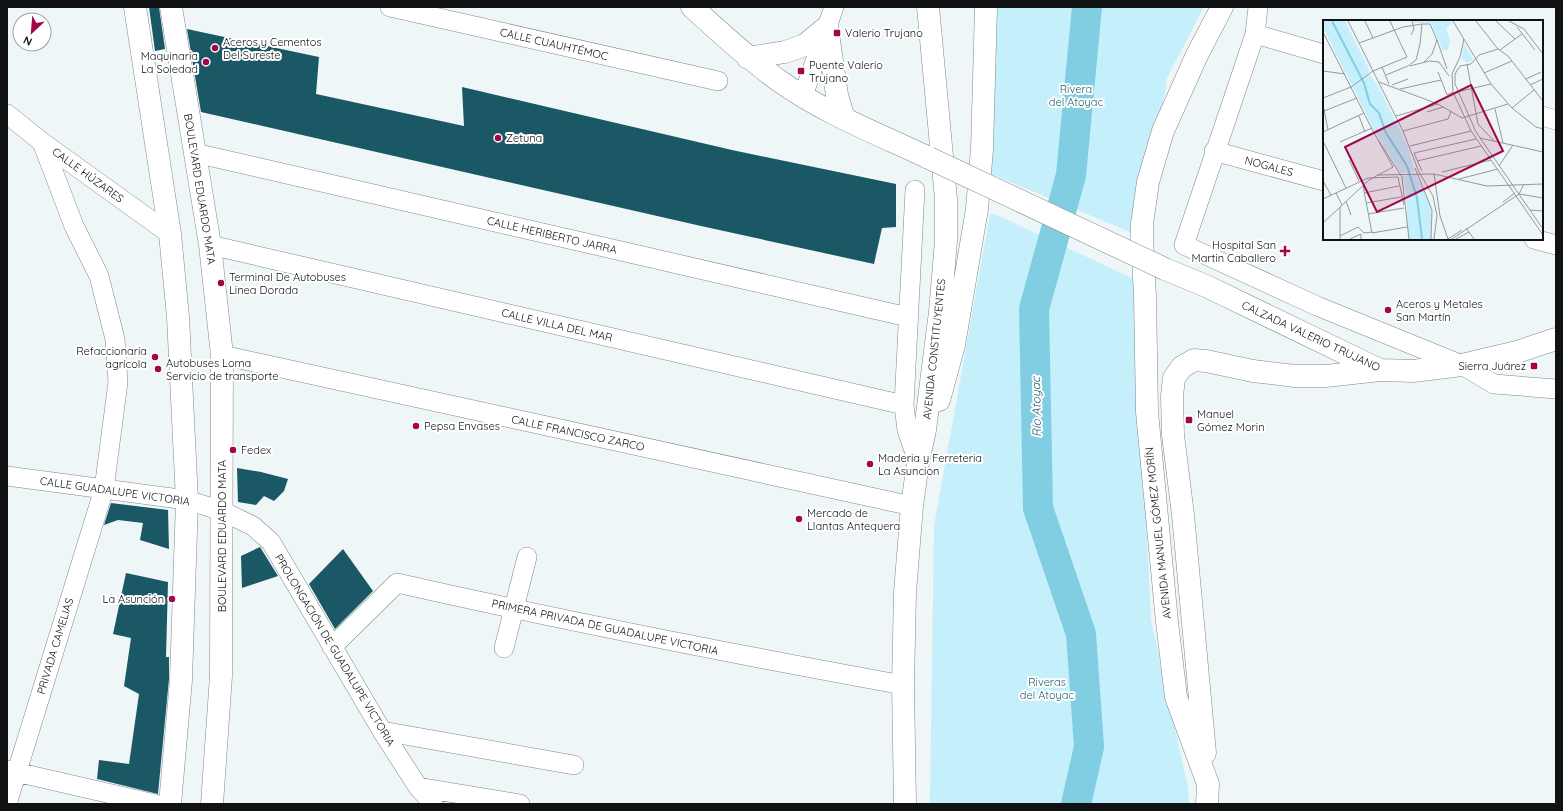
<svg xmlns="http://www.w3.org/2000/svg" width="1563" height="811" viewBox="0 0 1563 811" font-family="Quicksand,sans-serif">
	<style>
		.green { fill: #c4effb }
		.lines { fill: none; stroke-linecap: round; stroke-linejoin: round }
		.river { stroke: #81cee2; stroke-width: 30 }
		.building { fill: #1b5866 }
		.street-casing { stroke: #81888a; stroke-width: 20 }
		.secondary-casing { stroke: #81888a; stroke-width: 23 }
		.primary-casing { stroke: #81888a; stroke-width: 23 }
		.street { stroke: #fff; stroke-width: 19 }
		.secondary { stroke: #fff; stroke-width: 22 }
		.primary { stroke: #fff; stroke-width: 22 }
		.secondary-bridge-casing { stroke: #81888a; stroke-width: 23; stroke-linecap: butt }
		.secondary-bridge { stroke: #fff; stroke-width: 22 }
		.poi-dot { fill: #a00648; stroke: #fff; stroke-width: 1.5 }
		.labels { text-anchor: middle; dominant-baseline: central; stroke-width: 4; stroke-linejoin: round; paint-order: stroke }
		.poi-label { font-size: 11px; fill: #0f1112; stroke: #fff; text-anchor: start }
		.street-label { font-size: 11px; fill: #0f1112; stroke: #fff }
		.park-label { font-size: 11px; fill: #205f6d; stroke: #fff }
		.water-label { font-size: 12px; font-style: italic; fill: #1e5d6b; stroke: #fff }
		.inset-river { fill: none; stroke: #81cee2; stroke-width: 2 }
		.inset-road { fill: none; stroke: #959a9c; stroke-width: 1 }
		.view { fill: #a00648; fill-opacity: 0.15; stroke: #a00648; stroke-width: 2 }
		.inset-edge { fill: none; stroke: #0f1112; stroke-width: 2 }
	</style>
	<rect width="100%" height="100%" fill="#eef6f8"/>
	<path class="green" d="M 990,7 L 1204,7 L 1167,78 L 1142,237 L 989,173 Z
		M 990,214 L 997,215 L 1134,279 L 1151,620 L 1188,788 L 1189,804 L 930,804 L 934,526 Z"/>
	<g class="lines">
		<path class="river" d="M 1076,804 L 1089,747 L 1081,634 L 1038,508 L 1034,309 L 1071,175 L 1087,7"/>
	</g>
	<path class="building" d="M 149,7 L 159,7 L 165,49 L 155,51 Z
		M 187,29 L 319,57 L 316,94 L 464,126 L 462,87 L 732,150 L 896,184 L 896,227 L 882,228 L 874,264 L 701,226 L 201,112 Z
		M 237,468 L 261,472 L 288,479 L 284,491 L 274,501 L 264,496 L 256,505 L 238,502 Z
		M 111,503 L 168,510 L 169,549 L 140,540 L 143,523 L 118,520 L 104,525 Z
		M 260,547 L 278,576 L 242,588 L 241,556 Z
		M 343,549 L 373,591 L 335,629 L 309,584 Z
		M 126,573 L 168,582 L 166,657 L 169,657 L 169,679 L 158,794 L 97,779 L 99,760 L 129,764 L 139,694 L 124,686 L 131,638 L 113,634 Z"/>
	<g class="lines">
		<g class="street-casing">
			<path id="street" d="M 390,7 L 718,81
				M 1258,7 L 1255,34 L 1184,245 L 1317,306 L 1462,365 L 1494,384 L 1556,389
				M 1255,34 L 1324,54
				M 803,96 L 834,7
				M 7,114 L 42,142 L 170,234
				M 1542,116 L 1556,120
				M 1214,151 L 1324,181
				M 195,153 L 908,317
				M 915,190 L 904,405 L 907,430 L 918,462
				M 1534,239 L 1556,245
				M 210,245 L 904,405
				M 222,355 L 912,506
				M 7,476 L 187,500 L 222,511 L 253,526 L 271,542 L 382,731 L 418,787 L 433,804
				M 332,647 L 397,583 C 565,621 733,654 903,685
				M 504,648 L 527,557
				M 382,731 L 574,765
				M 7,770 L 155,804
				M 418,787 L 520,804
				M 7,804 L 104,489 L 118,382 L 115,339 L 99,276 L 74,226 L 42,142"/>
		</g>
		<g class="secondary-casing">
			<path id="secondary" d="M 135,7 L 170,234 L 178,317 L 187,500 L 181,680 L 170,804
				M 171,7 L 210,245 L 222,355 L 221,676 L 212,804
				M 692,7 C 720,32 747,58 778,80 C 824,113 878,134 929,158
				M 827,27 L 837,95 L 844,119
				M 748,58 L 785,52 L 805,45 L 827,27
				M 1165,269 L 1206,286 L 1380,370 L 1413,371 L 1462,365 L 1517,352 L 1556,339
				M 1205,753 L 1183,515 L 1173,435 L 1172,396 L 1174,378 L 1182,367 L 1194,360 L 1206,361 L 1253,371 L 1295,376 L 1326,376 L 1380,370
				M 1207,804 L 1208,784 L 1176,697 L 1167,622 L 1147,412 L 1145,296 L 1142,237 L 1142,224 L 1148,182 L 1163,131 L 1197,55 L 1222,7"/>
		</g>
		<g class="primary-casing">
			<path id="primary" d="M 939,400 L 954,345 L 977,209 L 982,149 L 986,7
				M 905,804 L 903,685 L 905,592 L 912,506 L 918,462 L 925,430 L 940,312 L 946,241 L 946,199 L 928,7"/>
		</g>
		<use href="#street" class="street"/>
		<use href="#secondary" class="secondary"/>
		<use href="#primary" class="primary"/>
		<g class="secondary-bridge-casing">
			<path id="secondary-bridge" d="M 929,158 L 1165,269"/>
		</g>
		<use href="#secondary-bridge" class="secondary-bridge"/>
	</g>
	<g class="poi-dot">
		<rect x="833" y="29" width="8" height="8" rx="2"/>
		<circle cx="215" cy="48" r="4"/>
		<circle cx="206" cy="62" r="4"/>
		<rect x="797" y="67" width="8" height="8" rx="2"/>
		<circle cx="498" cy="138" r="4"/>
		<path d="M1283 245h4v4h4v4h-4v4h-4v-4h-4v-4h4z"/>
		<circle cx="221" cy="283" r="4"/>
		<circle cx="1388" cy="310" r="4"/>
		<circle cx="155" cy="357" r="4"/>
		<rect x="1530" y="362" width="8" height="8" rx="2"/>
		<circle cx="158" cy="369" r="4"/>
		<rect x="1185" y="416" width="8" height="8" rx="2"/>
		<circle cx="416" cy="426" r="4"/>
		<circle cx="233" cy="450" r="4"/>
		<circle cx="870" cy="464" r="4"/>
		<circle cx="799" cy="519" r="4"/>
		<circle cx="172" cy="599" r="4"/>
	</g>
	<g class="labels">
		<g class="poi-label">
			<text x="845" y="33">Valerio Trujano</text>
			<text x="223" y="42">Aceros y Cementos<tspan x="223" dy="13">Del Sureste</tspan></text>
			<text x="198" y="56" text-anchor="end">Maquinaria<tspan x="198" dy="13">La Soledad</tspan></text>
			<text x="809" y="65">Puente Valerio<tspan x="809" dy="13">Trujano</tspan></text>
			<text x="506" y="138">Zetuna</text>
			<text x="1276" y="245" text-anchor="end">Hospital San<tspan x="1276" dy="13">Martin Caballero</tspan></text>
			<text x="229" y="277">Terminal De Autobuses<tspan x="229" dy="13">Linea Dorada</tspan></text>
			<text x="1396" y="304">Aceros y Metales<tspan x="1396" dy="13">San Martín</tspan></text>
			<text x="147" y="351" text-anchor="end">Refaccionaria<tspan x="147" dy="13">agrícola</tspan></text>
			<text x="166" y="363">Autobuses Loma<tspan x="166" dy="13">Servicio de transporte</tspan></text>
			<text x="1526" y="366" text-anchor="end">Sierra Juárez</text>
			<text x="1197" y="414">Manuel<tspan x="1197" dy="13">Gómez Morin</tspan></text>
			<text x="424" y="426">Pepsa Envases</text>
			<text x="241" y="450">Fedex</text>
			<text x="878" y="458">Maderia y Ferreteria<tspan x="878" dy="13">La Asuncion</tspan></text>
			<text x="807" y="513">Mercado de<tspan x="807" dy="13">Llantas Antequera</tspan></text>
			<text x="164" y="599" text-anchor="end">La Asunción</text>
		</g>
		<g class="street-label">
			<text transform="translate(554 44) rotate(13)">CALLE CUAUHTÉMOC</text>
			<text transform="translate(1269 166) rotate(15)">NOGALES</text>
			<text transform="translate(88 175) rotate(36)">CALLE HÚZARES</text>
			<text transform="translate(200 189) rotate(81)">BOULEVARD EDUARDO MATA</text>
			<text transform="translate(552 235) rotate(13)">CALLE HERIBERTO JARRA</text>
			<text transform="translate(557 325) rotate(13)">CALLE VILLA DEL MAR</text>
			<text transform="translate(1311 336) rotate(25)">CALZADA VALERIO TRUJANO</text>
			<text transform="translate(934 349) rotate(-84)">AVENIDA CONSTITUYENTES</text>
			<text transform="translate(578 433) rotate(12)">CALLE FRANCISCO ZARCO</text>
			<text transform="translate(115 491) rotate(8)">CALLE GUADALUPE VICTORIA</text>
			<text transform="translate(1158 533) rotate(-96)">AVENIDA MANUEL GÓMEZ MORÍN</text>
			<text transform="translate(222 536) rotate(-90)">BOULEVARD EDUARDO MATA</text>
			<text transform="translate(605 627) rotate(12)">PRIMERA PRIVADA DE GUADALUPE VICTORIA</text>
			<text transform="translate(55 646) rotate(-73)">PRIVADA CAMELIAS</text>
			<text transform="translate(335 650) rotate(59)">PROLONGACIÓN DE GUADALUPE VICTORIA</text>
		</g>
		<g class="park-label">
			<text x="1076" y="89">Rivera<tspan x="1076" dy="13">del Atoyac</tspan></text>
			<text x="1047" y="682">Riveras<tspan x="1047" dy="13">del Atoyac</tspan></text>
		</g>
		<g class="water-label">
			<text transform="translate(1036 407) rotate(-91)">Río Atoyac</text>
		</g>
	</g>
	<g transform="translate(1323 20)">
		<rect width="220" height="220" fill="#eef6f8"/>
		<path d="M 0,1 L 22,1 L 46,49 L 45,53 L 55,66 L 84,125 L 92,152 L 78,153 L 53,114 L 0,7 ZM 90,1 L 127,1 L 129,4 L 123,8 L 127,21 L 125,30 L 120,31 L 108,3 L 91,3 ZM 141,24 L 150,39 L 145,43 L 139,39 ZM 93,155 L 108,185 L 108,219 L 85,219 L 83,170 L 79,156 Z" fill="#c4effb"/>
		<path class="inset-river" d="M 9,1 L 41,63 L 47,84 L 56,93 L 63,113 L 84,146 L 94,178 L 99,219"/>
		<path class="inset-road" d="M 25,1 L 80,111 L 96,152 L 110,176 L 114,196 L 111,219M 42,1 L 50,18M 130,1 L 168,64 L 189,88 L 213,107 L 220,109M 153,1 L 175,29 L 156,35 L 148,44 L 137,46 L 132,54 L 132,64 L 153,112 L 220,209M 173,1 L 192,19M 186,1 L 201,9 L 220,34M 99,4 L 107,4 L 114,20 L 109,34 L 101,42M 194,7 L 212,30M 0,12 L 52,115 L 79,157 L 86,219M 88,15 L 91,9 L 89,1M 141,19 L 137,37 L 129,54 L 130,72 L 148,111 L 220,215M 114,20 L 124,49M 36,23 L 80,7 L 99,4 L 97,24 L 93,40 L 85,46 L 63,55M 175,29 L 185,36 L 220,81M 177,30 L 199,14M 144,44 L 155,104 L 171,121M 87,46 L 106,41 L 116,42 L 126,56M 59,47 L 66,64M 0,51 L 22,54M 50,51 L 84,37 L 67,1M 115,52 L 124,75 L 130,72M 161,53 L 189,41M 203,59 L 218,52M 56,62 L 115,84 L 139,98 L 185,84M 69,65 L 85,59M 207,65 L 220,59M 77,69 L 118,60M 134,72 L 168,64M 0,78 L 28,67 L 50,51M 0,85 L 5,110M 189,88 L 211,70M 172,89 L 180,123M 1,91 L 34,78M 104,92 L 120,87M 36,96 L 42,112M 73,96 L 115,84M 80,111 L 125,99 L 128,91M 0,112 L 41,93M 157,118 L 220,132M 0,121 L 23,168M 17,122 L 49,108M 87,126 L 148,111M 91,133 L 153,119M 91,133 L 99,151M 26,140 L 36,161M 94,141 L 158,126M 176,146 L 190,125M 92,148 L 109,190 L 108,219M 119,152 L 168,140M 111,154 L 117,196 L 125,219M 54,155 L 111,154 L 164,166 L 220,164M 136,159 L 175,149M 0,161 L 8,175M 40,166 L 49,213 L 84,207M 13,173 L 19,185M 41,173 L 76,166M 196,174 L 220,178M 0,179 L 45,158 L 75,157 L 81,185M 23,181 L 28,195M 180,182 L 192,173M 43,183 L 78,177M 17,187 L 17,219M 207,190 L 220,191M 45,194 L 81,188M 0,203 L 46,160 L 70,147 L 55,120M 143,208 L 151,219M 17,216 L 35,207 L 41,213 L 49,212M 27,219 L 38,214 L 38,219M 125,219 L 139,210M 129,219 L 196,174 L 201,164M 133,219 L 146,212"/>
		<path class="view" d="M 148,65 L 180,131 L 54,192 L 22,127 Z"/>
		<rect width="220" height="220" class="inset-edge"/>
	</g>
	<rect width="1563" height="811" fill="none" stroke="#0f1112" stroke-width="16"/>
	<g transform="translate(32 32) rotate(206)"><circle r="19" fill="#ffffff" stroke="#9fa0a0"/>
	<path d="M0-3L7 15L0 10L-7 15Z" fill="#a00648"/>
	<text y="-6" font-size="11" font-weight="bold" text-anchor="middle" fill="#0f1112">N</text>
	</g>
</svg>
